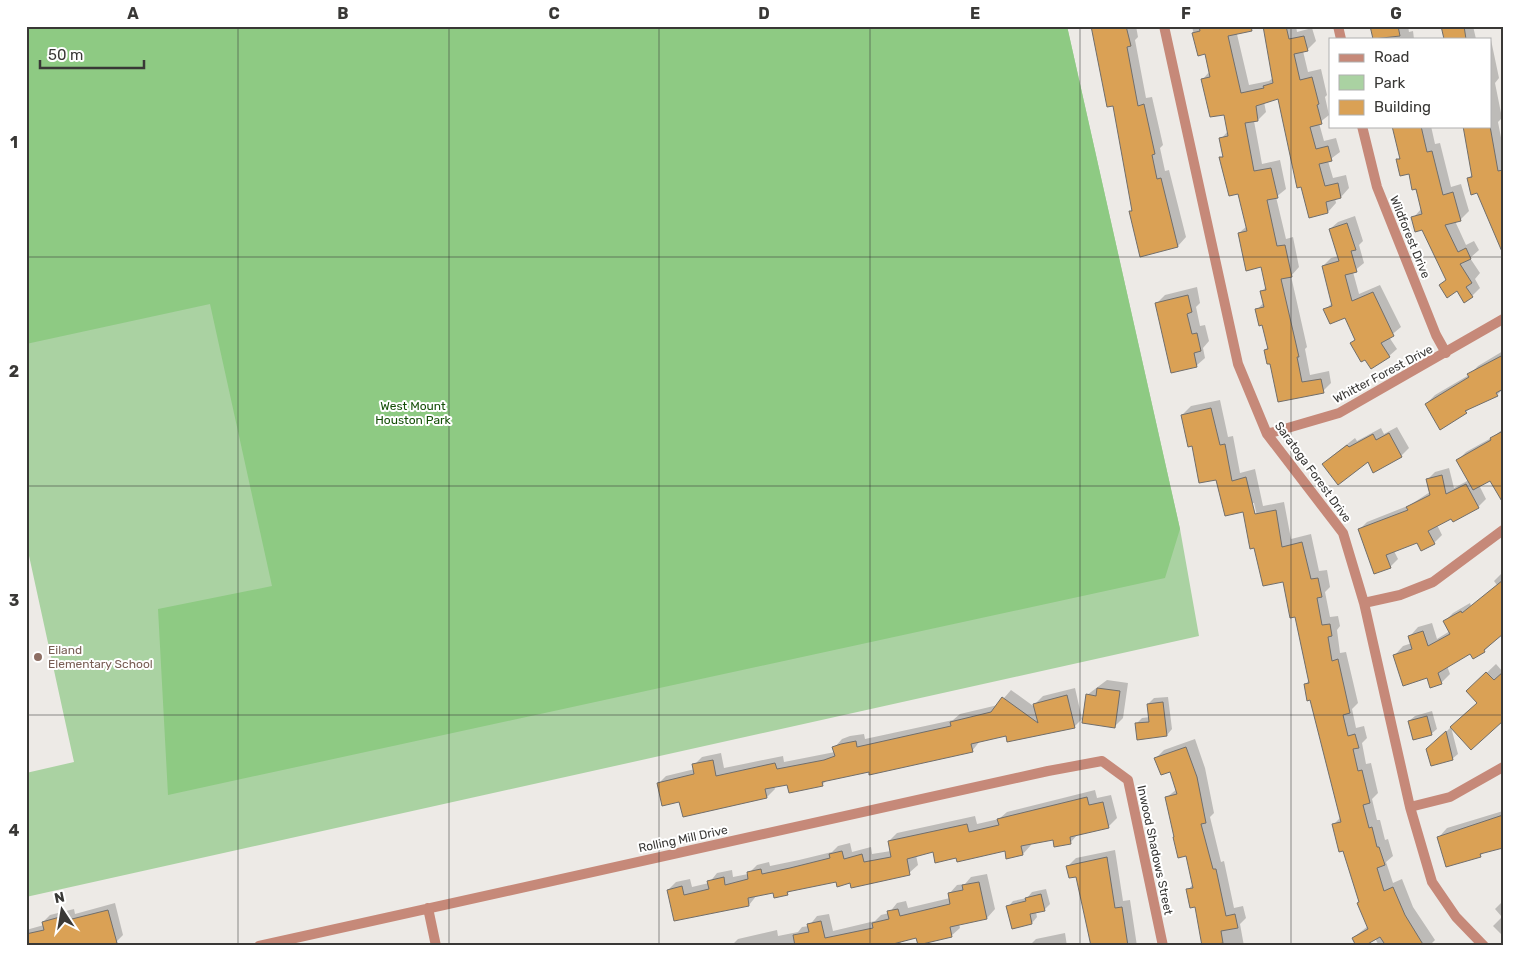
<svg xmlns="http://www.w3.org/2000/svg" width="1529" height="972" viewBox="0 0 1529 972" font-family="Rubik,sans-serif">
	<style>
		.green { fill: #aad2a2 }
		.forest { fill: #8eca83 }
		.shadow { fill: #0003; fill-rule: evenodd }
		.building { fill: #daa155; stroke: #716e6b }
		.lines { fill: none; stroke-linecap: round; stroke-linejoin: round }
		.street { stroke: #c68979; stroke-width: 10 }
		.grid { fill: none; stroke: #393836; stroke-width: 1; stroke-opacity: 0.55 }
		.education-dot { fill: #8d6e63; stroke: #fff; stroke-width: 2 }
		.labels { text-anchor: middle; dominant-baseline: central; stroke-width: 4; stroke-linejoin: round; paint-order: stroke }
		.street-label { font-size: 12px; fill: #393836; stroke: #fff }
		.park-label { font-size: 12px; fill: #144f07; stroke: #fff }
		.education-label { font-size: 12px; fill: #785e54; stroke: #fff; text-anchor: start }
		.neatline { fill: none; stroke: #393836; stroke-width: 2 }
		.grid-label { font-size: 16px; text-anchor: middle; font-weight: bold; fill: #393836 }
	</style>
	<rect width="100%" height="100%" fill="#edeae6"/>
	<path class="green" d="M 26,26 L 1067,26 L 1180,529 L 1199,636 L 26,897 L 26,773 L 74,762 L 26,542 Z"/>
	<path class="forest" d="M 26,26 L 1067,26 L 1180,529 L 1165,578 L 168,795 L 158,609 L 272,586 L 210,304 L 26,344 Z"/>
	<path class="shadow" d="M 1091,26 L 1136,26 L 1138,37 L 1135,40 L 1146,98 L 1152,97 L 1163,145 L 1160,148 L 1165,171 L 1169,170 L 1186,237 L 1178,246 L 1130,212 L 1133,208 L 1114,104 Z
		M 1192,26 L 1240,26 L 1236,30 L 1249,85 L 1269,81 L 1273,78 L 1264,26 L 1296,26 L 1297,32 L 1312,28 L 1316,41 L 1307,50 L 1303,51 L 1308,72 L 1321,69 L 1327,95 L 1325,97 L 1329,115 L 1319,123 L 1324,141 L 1336,138 L 1340,152 L 1328,161 L 1333,178 L 1346,175 L 1349,188 L 1341,197 L 1335,198 L 1336,203 L 1328,212 L 1310,216 L 1279,97 L 1264,102 L 1266,112 L 1258,120 L 1254,121 L 1262,164 L 1280,160 L 1286,189 L 1276,197 L 1286,239 L 1293,237 L 1299,267 L 1291,276 L 1307,347 L 1305,349 L 1310,375 L 1329,371 L 1331,383 L 1323,391 L 1279,401 L 1271,362 L 1265,350 L 1269,346 L 1263,323 L 1257,310 L 1264,302 L 1261,292 L 1267,286 L 1262,266 L 1239,233 L 1247,226 L 1239,192 L 1221,158 L 1224,155 L 1221,139 L 1228,131 L 1225,113 L 1203,79 L 1210,71 L 1206,53 L 1198,55 Z
		M 1371,26 L 1408,26 L 1409,32 L 1413,31 L 1414,39 L 1374,39 Z
		M 1442,26 L 1473,26 L 1476,39 L 1441,39 L 1445,37 Z
		M 1491,40 L 1499,78 L 1495,83 L 1502,118 L 1498,122 L 1503,148 L 1503,246 L 1478,192 L 1468,178 L 1473,174 L 1464,126 L 1490,126 Z
		M 1395,126 L 1431,126 L 1435,144 L 1440,143 L 1451,187 L 1461,184 L 1469,211 L 1460,220 L 1455,221 L 1466,245 L 1474,241 L 1479,250 L 1470,258 L 1480,273 L 1475,279 L 1480,288 L 1472,296 L 1457,290 L 1447,279 L 1423,229 L 1413,218 L 1422,208 L 1409,172 L 1397,160 L 1401,157 Z
		M 1355,216 L 1363,241 L 1359,245 L 1364,263 L 1353,272 L 1359,294 L 1380,285 L 1401,327 L 1389,337 L 1397,349 L 1389,356 L 1365,358 L 1351,344 L 1356,339 L 1345,316 L 1325,310 L 1333,302 L 1323,266 L 1331,258 L 1339,256 L 1330,229 L 1338,222 Z
		M 1197,287 L 1200,303 L 1196,307 L 1200,326 L 1205,325 L 1209,341 L 1203,348 L 1205,358 L 1196,366 L 1156,304 L 1165,295 Z
		M 1503,351 L 1503,389 L 1497,395 L 1472,406 L 1466,412 L 1426,404 L 1435,395 L 1469,375 L 1478,366 Z
		M 1220,400 L 1228,437 L 1233,436 L 1240,473 L 1255,469 L 1263,506 L 1284,502 L 1291,539 L 1311,534 L 1319,571 L 1327,570 L 1330,587 L 1325,592 L 1330,617 L 1338,616 L 1340,626 L 1337,630 L 1340,653 L 1346,652 L 1358,703 L 1352,709 L 1356,728 L 1364,726 L 1367,738 L 1362,743 L 1366,764 L 1371,763 L 1378,793 L 1372,799 L 1377,820 L 1380,820 L 1385,840 L 1388,839 L 1393,856 L 1386,862 L 1393,883 L 1402,879 L 1413,907 L 1435,940 L 1429,946 L 1379,946 L 1375,938 L 1353,938 L 1368,926 L 1344,850 L 1333,825 L 1341,817 L 1311,699 L 1305,685 L 1309,680 L 1296,616 L 1284,580 L 1244,511 L 1193,445 L 1182,415 L 1191,406 ZM 1252,503 L 1254,503 L 1258,520 L 1253,510 Z
		M 1397,427 L 1409,448 L 1401,456 L 1374,471 L 1368,460 L 1331,457 L 1355,438 L 1357,441 L 1381,428 L 1384,434 Z
		M 1503,429 L 1503,487 L 1490,479 L 1479,485 L 1486,499 L 1478,507 L 1437,525 L 1442,535 L 1434,543 L 1417,542 L 1394,551 L 1398,559 L 1390,567 L 1359,530 L 1367,522 L 1410,505 L 1430,492 L 1427,480 L 1435,472 L 1449,468 L 1454,488 L 1469,480 L 1458,460 L 1466,452 L 1493,437 Z
		M 1503,572 L 1503,633 L 1484,651 L 1470,653 L 1447,666 L 1450,674 L 1441,683 L 1395,655 L 1403,646 L 1412,643 L 1410,636 L 1418,627 L 1432,623 L 1437,639 L 1450,631 L 1444,622 L 1453,613 L 1470,603 L 1471,606 L 1497,585 L 1494,581 Z
		M 1496,664 L 1503,672 L 1503,719 L 1478,703 L 1476,683 Z
		M 1107,680 L 1128,683 L 1123,718 L 1114,727 L 1087,695 Z
		M 1075,688 L 1082,719 L 1074,727 L 1007,734 L 980,741 L 972,751 L 827,780 L 822,785 L 788,784 L 774,786 L 775,789 L 767,797 L 680,801 L 658,784 L 666,776 L 695,769 L 694,765 L 702,757 L 721,753 L 724,768 L 783,756 L 784,762 L 835,752 L 834,748 L 842,739 L 850,736 L 864,734 L 865,739 L 953,720 L 960,714 L 998,705 L 1011,690 L 1036,708 L 1035,704 L 1043,696 Z
		M 1168,697 L 1172,729 L 1167,735 L 1136,724 L 1142,718 L 1150,717 L 1148,704 L 1154,698 Z
		M 1432,711 L 1437,729 L 1431,734 L 1409,721 L 1415,716 Z
		M 1451,727 L 1458,754 L 1452,759 L 1428,750 Z
		M 1195,739 L 1205,768 L 1214,813 L 1210,817 L 1221,862 L 1224,861 L 1234,908 L 1243,906 L 1246,918 L 1240,924 L 1244,946 L 1203,946 L 1196,906 L 1188,890 L 1193,884 L 1187,855 L 1166,798 L 1177,789 L 1170,771 L 1156,758 L 1164,750 Z
		M 1095,790 L 1097,798 L 1111,795 L 1117,818 L 1109,826 L 1078,834 L 1070,843 L 1054,839 L 1030,843 L 1031,845 L 1023,854 L 1006,850 L 957,856 L 934,851 L 916,855 L 918,865 L 909,873 L 837,880 L 791,890 L 787,894 L 774,892 L 757,895 L 749,905 L 675,920 L 668,890 L 676,882 L 690,879 L 692,887 L 709,883 L 717,873 L 732,870 L 733,877 L 748,874 L 757,865 L 769,862 L 770,866 L 799,860 L 832,852 L 838,846 L 850,843 L 852,852 L 871,847 L 872,854 L 891,851 L 889,841 L 897,833 L 975,816 L 977,824 L 999,819 L 1007,812 Z
		M 1503,811 L 1503,847 L 1485,851 L 1480,856 L 1439,837 L 1447,828 Z
		M 1115,850 L 1123,901 L 1130,900 L 1137,946 L 1092,946 L 1077,875 L 1068,866 L 1076,858 Z
		M 987,874 L 995,909 L 987,918 L 959,924 L 960,928 L 951,936 L 917,937 L 902,940 L 899,946 L 731,946 L 738,939 L 777,930 L 778,936 L 798,932 L 802,927 L 809,926 L 817,916 L 829,914 L 833,931 L 875,921 L 881,915 L 889,913 L 897,903 L 906,901 L 908,908 L 950,898 L 949,894 L 957,885 L 965,884 L 971,877 Z
		M 1046,889 L 1050,904 L 1044,910 L 1036,912 L 1037,917 L 1032,923 L 1008,907 L 1013,901 L 1027,898 L 1032,892 Z
		M 1503,901 L 1503,936 L 1493,926 L 1502,917 L 1495,909 Z
		M 115,903 L 123,935 L 116,942 L 26,946 L 26,930 L 44,925 L 43,922 L 50,915 L 74,909 L 75,914 Z
		M 1065,933 L 1067,946 L 1029,946 L 1036,939 Z"/>
	<path class="building" d="M 1091,26 L 1126,26 L 1131,46 L 1127,47 L 1138,106 L 1144,104 L 1155,154 L 1152,155 L 1157,179 L 1161,178 L 1178,247 L 1140,257 L 1129,211 L 1132,211 L 1113,106 L 1107,107 Z
		M 1199,26 L 1251,26 L 1252,31 L 1228,36 L 1241,93 L 1264,88 L 1263,86 L 1273,83 L 1263,26 L 1286,26 L 1289,39 L 1304,36 L 1308,51 L 1294,54 L 1300,80 L 1312,77 L 1319,104 L 1317,105 L 1322,124 L 1310,127 L 1316,149 L 1328,146 L 1332,161 L 1319,164 L 1325,186 L 1338,183 L 1341,198 L 1326,202 L 1328,213 L 1309,218 L 1301,187 L 1297,188 L 1278,99 L 1256,106 L 1258,121 L 1245,123 L 1254,171 L 1271,168 L 1278,198 L 1267,200 L 1277,246 L 1285,245 L 1292,277 L 1281,279 L 1299,357 L 1297,357 L 1302,382 L 1321,379 L 1324,393 L 1278,402 L 1270,364 L 1267,364 L 1264,350 L 1268,349 L 1262,325 L 1259,326 L 1255,309 L 1264,307 L 1260,291 L 1266,290 L 1261,267 L 1246,271 L 1238,233 L 1247,231 L 1238,194 L 1229,196 L 1219,157 L 1223,157 L 1219,138 L 1228,136 L 1224,115 L 1210,117 L 1201,79 L 1210,77 L 1205,54 L 1198,56 L 1192,33 L 1200,31 Z
		M 1370,26 L 1398,26 L 1400,36 L 1373,39 Z
		M 1441,26 L 1464,26 L 1466,39 L 1444,39 Z
		M 1392,126 L 1421,126 L 1427,152 L 1432,151 L 1443,195 L 1453,192 L 1461,221 L 1445,225 L 1458,252 L 1466,248 L 1471,259 L 1460,264 L 1472,283 L 1466,287 L 1473,297 L 1464,303 L 1457,291 L 1447,298 L 1439,285 L 1446,280 L 1422,230 L 1415,232 L 1411,217 L 1422,214 L 1416,189 L 1412,190 L 1409,174 L 1400,176 L 1396,159 L 1400,159 Z
		M 1463,126 L 1490,126 L 1498,171 L 1503,170 L 1503,254 L 1477,193 L 1471,195 L 1467,178 L 1472,177 Z
		M 1347,223 L 1356,250 L 1351,251 L 1357,272 L 1345,275 L 1352,301 L 1373,292 L 1394,336 L 1381,343 L 1390,357 L 1371,369 L 1365,360 L 1361,362 L 1350,343 L 1355,340 L 1345,318 L 1330,324 L 1323,309 L 1332,306 L 1322,266 L 1339,261 L 1329,229 Z
		M 1188,295 L 1192,312 L 1187,314 L 1192,334 L 1197,333 L 1201,351 L 1194,353 L 1197,367 L 1171,373 L 1155,303 Z
		M 1503,355 L 1503,389 L 1496,393 L 1498,396 L 1465,411 L 1467,413 L 1440,430 L 1425,404 L 1469,377 L 1467,374 Z
		M 1211,408 L 1220,445 L 1225,444 L 1232,481 L 1246,477 L 1255,514 L 1276,510 L 1282,547 L 1302,542 L 1311,579 L 1318,578 L 1322,597 L 1317,598 L 1322,625 L 1330,624 L 1332,636 L 1328,637 L 1332,661 L 1338,659 L 1350,713 L 1343,715 L 1348,736 L 1355,734 L 1359,748 L 1353,749 L 1358,771 L 1362,770 L 1370,803 L 1363,805 L 1369,828 L 1372,827 L 1377,847 L 1379,847 L 1385,865 L 1377,868 L 1384,891 L 1393,887 L 1405,915 L 1424,946 L 1386,946 L 1380,937 L 1364,946 L 1356,946 L 1352,938 L 1368,929 L 1357,903 L 1359,902 L 1343,851 L 1339,852 L 1332,824 L 1341,822 L 1310,700 L 1307,701 L 1304,684 L 1309,683 L 1295,617 L 1290,618 L 1283,582 L 1263,586 L 1254,548 L 1250,549 L 1243,512 L 1225,516 L 1216,480 L 1199,483 L 1192,446 L 1188,447 L 1181,415 Z
		M 1503,431 L 1503,503 L 1490,481 L 1473,490 L 1456,460 L 1491,440 L 1490,438 Z
		M 1389,433 L 1402,457 L 1373,473 L 1368,462 L 1338,485 L 1322,464 L 1347,445 L 1349,447 L 1373,434 L 1376,440 Z
		M 1442,475 L 1446,494 L 1466,484 L 1479,508 L 1453,522 L 1451,519 L 1428,531 L 1435,544 L 1421,551 L 1417,543 L 1386,555 L 1391,568 L 1374,574 L 1358,529 L 1408,510 L 1406,507 L 1430,495 L 1426,479 Z
		M 1503,580 L 1503,634 L 1484,650 L 1485,652 L 1473,659 L 1470,654 L 1438,673 L 1442,684 L 1430,688 L 1427,678 L 1403,686 L 1393,655 L 1412,649 L 1408,636 L 1423,631 L 1428,646 L 1450,634 L 1443,621 L 1461,611 L 1462,613 Z
		M 1486,672 L 1494,680 L 1503,672 L 1503,721 L 1471,750 L 1450,727 L 1477,703 L 1466,691 Z
		M 1097,688 L 1120,691 L 1115,728 L 1082,723 L 1086,694 L 1096,696 Z
		M 1067,695 L 1075,728 L 1007,742 L 1006,736 L 971,744 L 973,752 L 869,775 L 869,772 L 822,782 L 823,786 L 789,793 L 787,785 L 765,789 L 767,798 L 683,817 L 679,802 L 662,806 L 657,783 L 694,774 L 692,764 L 713,760 L 716,776 L 775,763 L 777,769 L 824,760 L 835,756 L 832,747 L 841,744 L 856,741 L 857,747 L 951,726 L 950,722 L 991,712 L 1002,697 L 1038,723 L 1033,704 Z
		M 1163,702 L 1167,736 L 1137,740 L 1135,723 L 1149,722 L 1147,704 Z
		M 1427,716 L 1432,735 L 1413,740 L 1408,721 Z
		M 1446,731 L 1453,760 L 1431,766 L 1426,749 Z
		M 1186,747 L 1197,777 L 1206,823 L 1201,824 L 1213,869 L 1216,869 L 1226,916 L 1235,914 L 1238,928 L 1221,931 L 1223,943 L 1207,946 L 1202,946 L 1195,907 L 1190,908 L 1186,889 L 1193,888 L 1186,856 L 1178,858 L 1173,837 L 1174,837 L 1165,797 L 1177,794 L 1170,772 L 1161,775 L 1154,758 Z
		M 1087,797 L 1089,805 L 1103,802 L 1109,828 L 1070,837 L 1071,844 L 1054,847 L 1053,840 L 1021,846 L 1023,855 L 1006,859 L 1005,851 L 957,862 L 956,858 L 935,863 L 933,852 L 907,859 L 910,875 L 851,888 L 850,883 L 837,887 L 836,882 L 787,892 L 788,895 L 774,898 L 773,893 L 748,898 L 749,906 L 674,921 L 667,890 L 682,886 L 684,895 L 709,889 L 707,881 L 724,877 L 725,885 L 748,879 L 747,872 L 761,869 L 762,874 L 790,868 L 830,858 L 829,854 L 842,851 L 844,859 L 862,854 L 864,862 L 891,857 L 888,841 L 967,824 L 969,832 L 999,825 L 997,819 Z
		M 1503,815 L 1503,848 L 1480,854 L 1481,857 L 1446,867 L 1437,837 Z
		M 1107,857 L 1115,908 L 1122,907 L 1128,946 L 1091,946 L 1076,877 L 1069,878 L 1066,866 Z
		M 979,882 L 987,919 L 950,927 L 952,937 L 918,945 L 916,938 L 893,944 L 893,946 L 795,946 L 793,935 L 809,932 L 807,924 L 821,921 L 825,938 L 873,928 L 872,923 L 889,919 L 887,911 L 898,909 L 900,916 L 950,904 L 948,893 L 963,890 L 962,885 Z
		M 1041,894 L 1045,911 L 1030,914 L 1032,924 L 1012,929 L 1006,906 L 1026,901 L 1025,898 Z
		M 108,910 L 117,943 L 107,946 L 26,946 L 26,934 L 44,930 L 42,922 L 67,915 L 68,920 Z"/>
	<g class="lines">
		<path class="street" d="M 1164,26 L 1238,364 L 1267,434 L 1343,533 L 1364,603 L 1410,807 L 1432,882 L 1456,917 L 1484,946
			M 1338,26 L 1341,39
			M 1362,126 L 1377,187 L 1436,335 L 1446,353
			M 1267,434 L 1339,413 L 1503,319
			M 1364,603 L 1400,595 L 1433,582 L 1503,530
			M 1410,807 L 1450,797 L 1503,767
			M 428,908 L 436,946
			M 259,946 L 1048,771 L 1102,761 L 1128,780 L 1163,946"/>
	</g>
	<path class="grid" d="M 238,26 L 238,946M 449,26 L 449,946M 659,26 L 659,946M 870,26 L 870,946M 1080,26 L 1080,946M 1291,26 L 1291,946M 26,257 L 1503,257M 26,486 L 1503,486M 26,715 L 1503,715"/>
	<circle class="education-dot" cx="38" cy="657" r="5"/>
	<g class="labels">
		<g class="street-label">
			<text transform="translate(1410 237) rotate(68)">Wildforest Drive</text>
			<text transform="translate(1383 374) rotate(-28)">Whitter Forest Drive</text>
			<text transform="translate(1313 472) rotate(54)">Saratoga Forest Drive</text>
			<text transform="translate(683 839) rotate(-12)">Rolling Mill Drive</text>
			<text transform="translate(1155 850) rotate(78)">Inwood Shadows Street</text>
		</g>
		<g class="park-label">
			<text x="413" y="406">West Mount<tspan x="413" dy="14">Houston Park</tspan></text>
		</g>
		<g class="education-label">
			<text x="48" y="650">Eiland<tspan x="48" dy="14">Elementary School</tspan></text>
		</g>
	</g>
	<rect width="1529" height="972" fill="none" stroke="#ffffff" stroke-width="55"/>
	<rect x="1329" y="38" width="162" height="90" fill="#ffffff" stroke="#b0afaf"/>
	<rect x="1339" y="54" width="25" height="8" fill="#c68979" stroke="#b0afaf"/>
	<text x="1374" y="62" font-size="15" fill="#393836">Road</text>
	<rect x="1339" y="75" width="25" height="15" fill="#aad2a2" stroke="#b0afaf"/>
	<text x="1374" y="88" font-size="15" fill="#393836">Park</text>
	<rect x="1339" y="100" width="25" height="15" fill="#daa155" stroke="#b0afaf"/>
	<text x="1374" y="112" font-size="15" fill="#393836">Building</text>
	<g transform="translate(62 910) rotate(348)" stroke="#ffffff" stroke-width="4" paint-order="stroke">
	<path d="M0-4L9 19L0 12L-9 19Z" fill="#393836"/>
	<text y="-8" font-size="14" font-weight="bold" text-anchor="middle" fill="#393836">N</text>
	</g>
	<path d="M40 60v8h104v-8" fill="none" stroke="#393836" stroke-width="2.5"/>
	<text x="48" y="60" font-size="15" fill="#393836" stroke="#ffffff" stroke-width="4" paint-order="stroke">50 m</text>
	<rect x="28" y="28" width="1474" height="916" class="neatline"/>
	<g class="grid-label">
		<text x="133" y="19">A</text>
		<text x="343" y="19">B</text>
		<text x="554" y="19">C</text>
		<text x="764" y="19">D</text>
		<text x="975" y="19">E</text>
		<text x="1186" y="19">F</text>
		<text x="1396" y="19">G</text>
		<text x="14" y="148">1</text>
		<text x="14" y="377">2</text>
		<text x="14" y="606">3</text>
		<text x="14" y="836">4</text>
	</g>
</svg>
